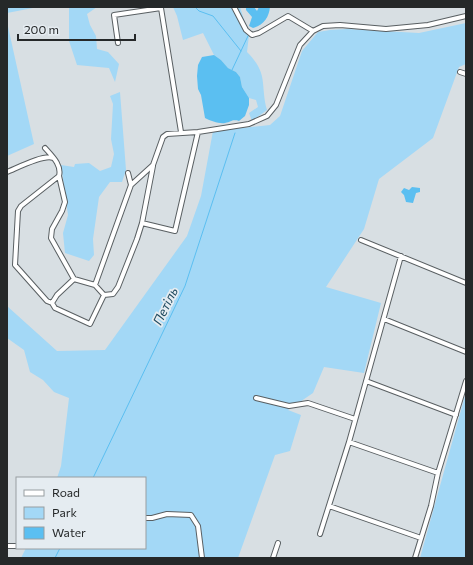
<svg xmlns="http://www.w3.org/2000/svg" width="473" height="565" viewBox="0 0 473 565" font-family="Commissioner,sans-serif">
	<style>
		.green { fill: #a3d8f6 }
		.water { fill: #5bbff1 }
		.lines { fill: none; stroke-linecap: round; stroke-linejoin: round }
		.stream { stroke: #5bbff1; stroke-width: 1 }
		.minor-casing { stroke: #595f62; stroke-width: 6 }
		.minor { stroke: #fff; stroke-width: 4 }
		.labels { text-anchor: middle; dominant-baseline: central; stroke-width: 3.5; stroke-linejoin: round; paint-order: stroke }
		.water-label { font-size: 13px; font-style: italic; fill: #1f4a5f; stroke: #e5ecf1 }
	</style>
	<rect width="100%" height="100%" fill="#d8dfe3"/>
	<path class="green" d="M 7,7 L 38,7 L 7,13 Z
		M 69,7 L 97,7 L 87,14 L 90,25 L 96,36 L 97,49 L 108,52 L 119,64 L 115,82 L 109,68 L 77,65 L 69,41 Z
		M 173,7 L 240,7 L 249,35 L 247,52 C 269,74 260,84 267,110 L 252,121 L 249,113 L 258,107 L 256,100 L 249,98 L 242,87 L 240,77 L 236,72 L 228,68 L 221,60 L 214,55 L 203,33 L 183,40 L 177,16 Z
		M 7,22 L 34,144 L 7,156 Z
		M 466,23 L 466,64 L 459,67 L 433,138 L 379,179 L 364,229 L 326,287 L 381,303 L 364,373 L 324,367 L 313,393 L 288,410 L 301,415 L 290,451 L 275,455 L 238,558 L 21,558 L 26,548 L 145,548 L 145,478 L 57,478 L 61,466 L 69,398 L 54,392 L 43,380 L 30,372 L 24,350 L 7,338 L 7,306 L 57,351 L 105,350 L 187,236 L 201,196 L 213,131 L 270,125 L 280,116 L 302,51 L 318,32 L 330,30 L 347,29 L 419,33 Z
		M 120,92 L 126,170 L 122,182 L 110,182 L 99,197 L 93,239 L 94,255 L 89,261 L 65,253 L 63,233 L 68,215 L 61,165 L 74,167 L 75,164 L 89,163 L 100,171 L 111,167 L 114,154 L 111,139 L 113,104 L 110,96 Z
		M 466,393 L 466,558 L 420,558 L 463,403 Z"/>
	<path class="water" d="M 246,7 L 254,7 L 257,11 L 259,7 L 270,7 C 269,17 264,25 253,28 L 249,26 L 252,17 L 246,10 Z
		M 214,55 L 221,60 L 228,68 L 236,72 L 240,77 L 242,87 L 249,98 L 249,105 L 245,116 L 239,121 C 231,119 232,122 225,123 C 219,124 211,121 205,118 L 201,95 L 198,89 L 197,76 L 198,65 L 202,57 Z
		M 412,187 L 420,188 L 420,192 L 416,193 L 413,203 L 406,202 L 404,195 L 401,192 L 404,188 L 409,190 Z"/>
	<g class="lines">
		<path class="stream" d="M 195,7 L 199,11 L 213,16 L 241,51
			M 232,70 L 248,36
			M 93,478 L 185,286 L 235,133
			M 55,558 L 60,548"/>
		<g class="minor-casing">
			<path id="minor" d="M 313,31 L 323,26 L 340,25 L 386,29 L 428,25 L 466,16
				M 118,43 L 114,15 L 161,8 L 181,132
				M 460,72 L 466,74
				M 45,148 C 52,156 62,165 59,176 L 21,206 L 18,211 L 15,265 L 47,301 L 52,303 L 57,295 L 74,279 L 95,285 L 131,185
				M 153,166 L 142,223 L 175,231 L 198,132
				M 7,172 C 17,168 44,154 53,158
				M 128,173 L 131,185 L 153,165 L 163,137 L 167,134 L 198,132 L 249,124 L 267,116 L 276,105 L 300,45 L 313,31 L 288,16 L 259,33 L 252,35 L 246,30 L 234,7
				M 59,176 L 65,202 L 62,211 L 52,229 L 51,238 L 74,279
				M 361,240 L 466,283
				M 95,285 L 104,295 L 113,294 L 118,287 L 137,239 L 142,223
				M 52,303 L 55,308 L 90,324 L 104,295
				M 384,319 L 466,352
				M 366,381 L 456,415
				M 256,398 L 289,406 L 308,403 L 355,419
				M 349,442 L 438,473
				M 329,506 L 421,538
				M 145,518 L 152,518 L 167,514 L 191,515 L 198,526 L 202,558
				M 320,534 L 349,442 L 401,256
				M 7,546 L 17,546
				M 273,558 L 278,543
				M 415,558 L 431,506 L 438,473 L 466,381"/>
		</g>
		<use href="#minor" class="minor"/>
	</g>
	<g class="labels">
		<g class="water-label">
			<text transform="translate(165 306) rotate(-64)">Петіль</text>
		</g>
	</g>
	<rect width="473" height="565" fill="none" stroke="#252829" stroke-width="16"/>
	<rect x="16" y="477" width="130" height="72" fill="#e5ecf1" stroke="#989ea1"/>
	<rect x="24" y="490" width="20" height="6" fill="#ffffff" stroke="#989ea1"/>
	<text x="52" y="497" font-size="12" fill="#252829">Road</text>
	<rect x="24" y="507" width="20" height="12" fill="#a3d8f6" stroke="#989ea1"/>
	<text x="52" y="517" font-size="12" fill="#252829">Park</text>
	<rect x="24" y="527" width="20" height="12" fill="#5bbff1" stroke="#989ea1"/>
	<text x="52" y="537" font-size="12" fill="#252829">Water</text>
	<path d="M18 34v6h117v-6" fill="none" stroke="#252829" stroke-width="2"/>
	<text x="24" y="34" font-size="12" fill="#252829" stroke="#e5ecf1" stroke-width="3" paint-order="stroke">200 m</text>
</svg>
